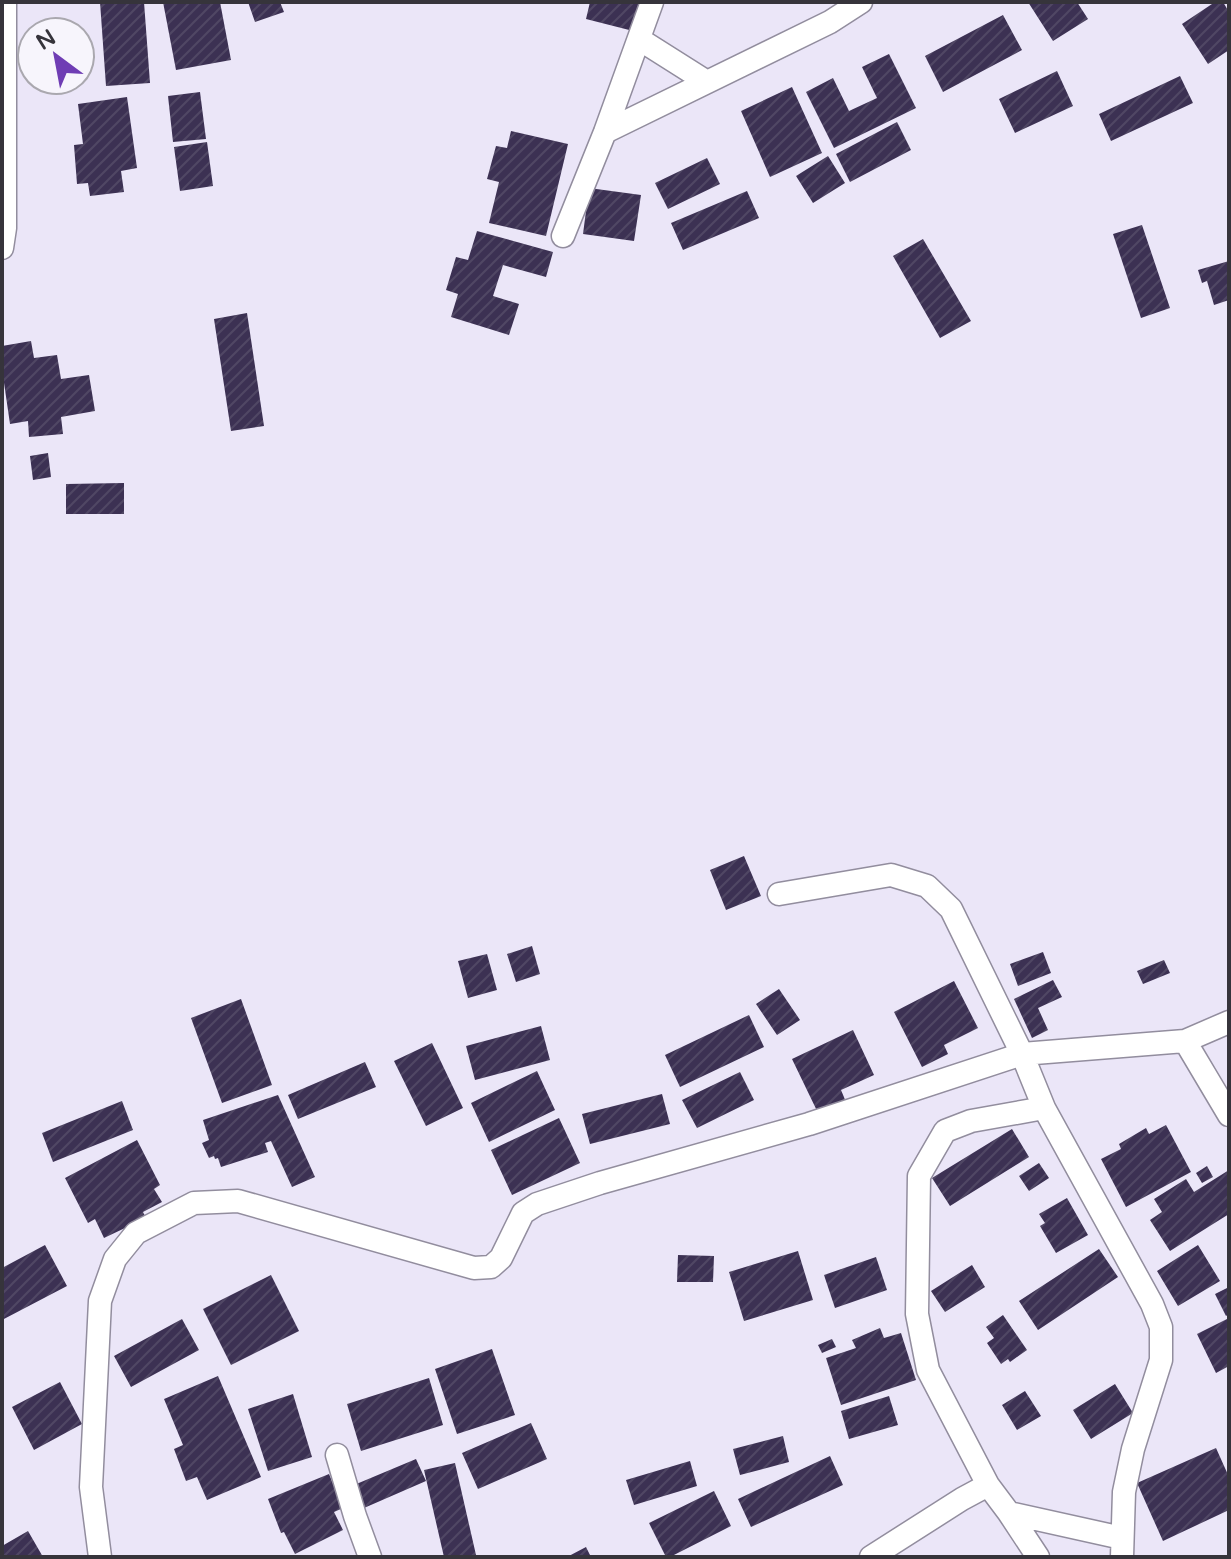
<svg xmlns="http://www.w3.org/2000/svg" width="1231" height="1559" viewBox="0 0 1231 1559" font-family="'Varela Round',sans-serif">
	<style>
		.building { fill: url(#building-hatch) }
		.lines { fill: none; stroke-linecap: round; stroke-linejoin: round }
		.minor-casing { stroke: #928d9e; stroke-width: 25 }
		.minor { stroke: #fff; stroke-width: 22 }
	</style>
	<defs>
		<pattern id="building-hatch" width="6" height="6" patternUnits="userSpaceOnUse" patternTransform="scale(2)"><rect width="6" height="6" fill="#3c3153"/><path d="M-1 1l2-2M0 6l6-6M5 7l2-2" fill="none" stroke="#504764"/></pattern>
	</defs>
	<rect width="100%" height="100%" fill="#ebe6f8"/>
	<path class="building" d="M 100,2 L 144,2 L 150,83 L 106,86 Z
		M 163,2 L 220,2 L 231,60 L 176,70 Z
		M 248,2 L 280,2 L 284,12 L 255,22 Z
		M 590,2 L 648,2 L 641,33 L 586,19 Z
		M 1028,2 L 1077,2 L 1088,19 L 1053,41 Z
		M 1215,2 L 1223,2 L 1229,12 L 1229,50 L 1208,64 L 1182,24 Z
		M 1003,15 L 1022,50 L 943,92 L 925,56 Z
		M 889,54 L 916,108 L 834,148 L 806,92 L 833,78 L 849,111 L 877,98 L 862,67 Z
		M 1057,71 L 1073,106 L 1015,133 L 999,99 Z
		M 1180,76 L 1193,103 L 1111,141 L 1099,114 Z
		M 792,87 L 822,153 L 770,177 L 741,111 Z
		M 200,92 L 206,139 L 173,142 L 168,96 Z
		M 127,97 L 137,168 L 121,171 L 124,192 L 90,196 L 88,183 L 77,184 L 74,145 L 83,144 L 78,104 Z
		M 897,122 L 911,150 L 850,182 L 836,154 Z
		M 511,131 L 568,144 L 546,236 L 489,223 L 499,182 L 487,179 L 496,146 L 507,148 Z
		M 207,142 L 213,186 L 180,191 L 174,147 Z
		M 828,156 L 845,183 L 813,203 L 796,176 Z
		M 707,158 L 720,184 L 668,209 L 655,183 Z
		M 589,188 L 641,195 L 634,241 L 583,234 Z
		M 747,191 L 759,218 L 683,250 L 671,223 Z
		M 1142,225 L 1170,308 L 1141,318 L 1113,234 Z
		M 477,231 L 553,252 L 546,277 L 503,265 L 493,296 L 519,304 L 509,335 L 451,317 L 458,294 L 446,290 L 456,257 L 468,260 Z
		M 923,239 L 971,321 L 940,338 L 893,256 Z
		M 1229,261 L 1229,300 L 1214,305 L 1207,281 L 1202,283 L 1198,270 Z
		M 247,313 L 264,426 L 231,431 L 214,319 Z
		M 31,341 L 34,358 L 57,355 L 61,379 L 89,375 L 95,411 L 61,417 L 63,434 L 29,437 L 28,421 L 10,424 L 2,369 L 2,346 Z
		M 48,453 L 51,477 L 33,480 L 30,456 Z
		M 124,483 L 124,514 L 66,514 L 66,484 Z
		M 744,856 L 761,896 L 726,910 L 710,870 Z
		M 532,946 L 540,974 L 516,982 L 507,954 Z
		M 1043,952 L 1051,973 L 1018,986 L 1010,964 Z
		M 487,954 L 497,990 L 468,998 L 458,961 Z
		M 1164,960 L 1170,973 L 1143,984 L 1137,971 Z
		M 1053,980 L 1062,997 L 1038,1008 L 1048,1030 L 1032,1038 L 1014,999 Z
		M 954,981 L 978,1028 L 944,1045 L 948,1054 L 922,1067 L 894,1012 Z
		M 779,989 L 800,1020 L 777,1035 L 756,1004 Z
		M 241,999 L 272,1085 L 222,1103 L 191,1018 Z
		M 749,1015 L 764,1047 L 680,1087 L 665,1055 Z
		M 541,1026 L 550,1060 L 475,1080 L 466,1046 Z
		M 853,1030 L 874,1075 L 841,1090 L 846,1102 L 819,1115 L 792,1059 Z
		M 432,1043 L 463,1108 L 426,1126 L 394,1061 Z
		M 365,1062 L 376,1087 L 298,1119 L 288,1095 Z
		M 537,1071 L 555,1110 L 489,1142 L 471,1103 Z
		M 740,1072 L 754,1100 L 697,1128 L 682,1100 Z
		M 662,1094 L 670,1124 L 590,1144 L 582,1114 Z
		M 278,1095 L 315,1177 L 292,1187 L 271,1141 L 265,1143 L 268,1152 L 221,1167 L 218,1158 L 215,1159 L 214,1156 L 209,1158 L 202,1143 L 209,1140 L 203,1120 Z
		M 122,1101 L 133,1130 L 53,1162 L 42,1133 Z
		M 559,1118 L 580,1163 L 512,1195 L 491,1150 Z
		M 1166,1125 L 1191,1172 L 1126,1207 L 1101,1159 L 1121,1149 L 1119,1144 L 1146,1128 L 1149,1134 Z
		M 1012,1129 L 1029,1157 L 950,1206 L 932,1178 Z
		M 137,1140 L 160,1185 L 154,1189 L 162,1202 L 143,1212 L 146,1218 L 104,1238 L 95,1219 L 88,1223 L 65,1178 Z
		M 1039,1163 L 1049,1178 L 1029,1191 L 1019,1176 Z
		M 1207,1166 L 1213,1177 L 1202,1183 L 1196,1173 Z
		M 1229,1170 L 1229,1214 L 1170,1251 L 1150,1220 L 1162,1212 L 1154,1199 L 1186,1179 L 1194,1192 Z
		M 1067,1198 L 1088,1235 L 1056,1253 L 1040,1226 L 1045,1223 L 1039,1214 Z
		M 45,1245 L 67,1286 L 2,1320 L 2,1268 Z
		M 1198,1245 L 1220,1281 L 1178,1306 L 1157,1271 Z
		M 1099,1249 L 1118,1277 L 1038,1330 L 1019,1301 Z
		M 798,1251 L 813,1300 L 744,1321 L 729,1272 Z
		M 678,1255 L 714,1256 L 713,1282 L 677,1282 Z
		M 876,1257 L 887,1290 L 835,1308 L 824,1275 Z
		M 972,1265 L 985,1287 L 945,1312 L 931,1291 Z
		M 271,1275 L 299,1331 L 231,1365 L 203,1309 Z
		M 1229,1287 L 1229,1314 L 1226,1316 L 1215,1294 Z
		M 1003,1315 L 1027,1350 L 1010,1362 L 1008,1359 L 1001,1364 L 987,1343 L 994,1338 L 986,1327 Z
		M 1229,1318 L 1229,1366 L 1216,1373 L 1197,1334 Z
		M 182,1319 L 199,1350 L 131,1387 L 114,1356 Z
		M 880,1328 L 884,1338 L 901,1333 L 916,1380 L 841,1405 L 826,1358 L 856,1348 L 852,1340 Z
		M 832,1339 L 836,1347 L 822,1353 L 818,1345 Z
		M 492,1349 L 515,1415 L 457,1434 L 435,1369 Z
		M 218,1376 L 261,1477 L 207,1500 L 197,1477 L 186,1481 L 174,1449 L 183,1445 L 164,1399 Z
		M 429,1378 L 443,1425 L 361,1451 L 347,1404 Z
		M 60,1382 L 82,1424 L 34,1450 L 12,1407 Z
		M 1115,1384 L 1133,1413 L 1091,1439 L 1073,1410 Z
		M 1025,1391 L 1041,1416 L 1017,1430 L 1002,1405 Z
		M 293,1394 L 312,1457 L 268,1471 L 248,1409 Z
		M 889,1396 L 898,1425 L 849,1439 L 841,1411 Z
		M 531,1423 L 547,1459 L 478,1489 L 462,1453 Z
		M 783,1436 L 789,1462 L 740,1475 L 733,1449 Z
		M 1216,1448 L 1229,1477 L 1229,1510 L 1163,1541 L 1137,1483 Z
		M 830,1456 L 843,1485 L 751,1527 L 738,1499 Z
		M 416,1459 L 426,1481 L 364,1508 L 354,1485 Z
		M 690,1461 L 697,1486 L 634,1505 L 626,1480 Z
		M 455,1463 L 476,1555 L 465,1557 L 444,1557 L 424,1470 Z
		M 329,1474 L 343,1508 L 334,1512 L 343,1530 L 295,1554 L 284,1532 L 281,1533 L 268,1499 Z
		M 714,1491 L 731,1526 L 670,1557 L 666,1557 L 649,1523 Z
		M 28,1531 L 43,1557 L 2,1557 L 2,1546 Z
		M 586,1547 L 591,1557 L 567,1557 Z"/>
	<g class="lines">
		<g class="minor-casing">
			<path id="minor" d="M 639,39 L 707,82
				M 605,132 L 830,22 L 861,2
				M 563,236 L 605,132 L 652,2
				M 2,248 L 5,228 L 5,2
				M 779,894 L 891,875 L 927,886 L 951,909 L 1022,1054 L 1044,1108 L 1152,1304 L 1161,1327 L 1161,1360 L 1133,1449 L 1124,1492 L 1122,1557
				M 1185,1041 L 1229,1115
				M 337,1455 L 355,1516 L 370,1557
				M 1009,1513 L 1122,1538
				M 100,1557 L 91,1487 L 100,1301 L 115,1259 L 136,1233 L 194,1203 L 238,1201 L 474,1268 L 491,1267 L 501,1258 L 523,1213 L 537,1204 L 600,1183 L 809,1124 L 1022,1054 L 1185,1041 L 1229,1022
				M 871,1557 L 962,1499 L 988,1485
				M 1038,1557 L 1009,1513 L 988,1485 L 928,1370 L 917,1314 L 919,1176 L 945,1131 L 971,1121 L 1044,1108"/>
		</g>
		<use href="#minor" class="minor"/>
	</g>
	<rect width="1231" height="1559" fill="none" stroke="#36343b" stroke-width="8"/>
	<g transform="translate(56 56) rotate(328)"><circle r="38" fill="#f7f5fc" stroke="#aaa8af" stroke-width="2"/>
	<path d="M0-6L14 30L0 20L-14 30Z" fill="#6f3db4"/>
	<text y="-12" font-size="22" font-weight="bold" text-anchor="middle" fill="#36343b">N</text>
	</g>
</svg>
